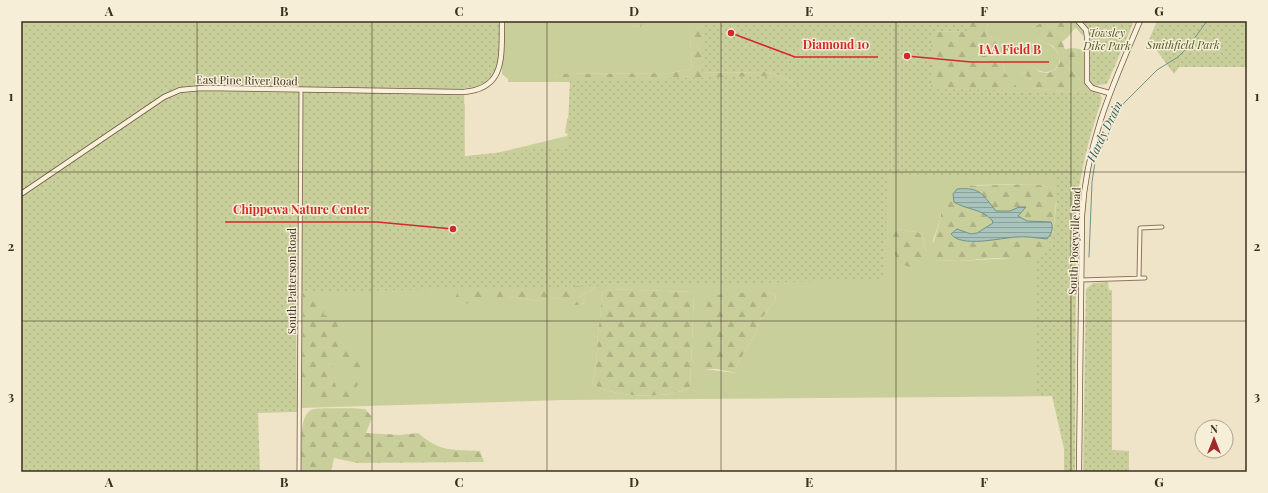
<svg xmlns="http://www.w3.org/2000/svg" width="1268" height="493" viewBox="0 0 1268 493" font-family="'Playfair Display',serif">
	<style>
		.grass { fill: #c9cf9b; fill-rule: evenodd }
		.forest { fill: url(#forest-firs) }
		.park { fill: url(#park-dots) }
		.water { fill: url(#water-rules); stroke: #6f938a }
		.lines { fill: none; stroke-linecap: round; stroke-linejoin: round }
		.stream { stroke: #6f938a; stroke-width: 1 }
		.street-casing { stroke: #8d765c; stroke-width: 5 }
		.secondary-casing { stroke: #6f573f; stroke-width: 6 }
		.street { stroke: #faf1dc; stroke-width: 3 }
		.secondary { stroke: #faf1dc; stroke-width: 4.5 }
		.grid { fill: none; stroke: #3d2e20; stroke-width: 1; stroke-opacity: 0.55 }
		.labels { text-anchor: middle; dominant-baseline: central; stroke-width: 3; stroke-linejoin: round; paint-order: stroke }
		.park-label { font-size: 11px; font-style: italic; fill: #4d5a26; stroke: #f7eed8 }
		.street-label { font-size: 11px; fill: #3d2e20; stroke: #f7eed8 }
		.water-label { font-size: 12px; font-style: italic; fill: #2f5d5a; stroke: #f7eed8 }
		.leader { fill: none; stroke: #d62828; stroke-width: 1.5 }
		.callout-dot { fill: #d62828; stroke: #f7eed8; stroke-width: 1.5 }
		.callout-label { font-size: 12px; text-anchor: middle; font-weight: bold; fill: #d62828; stroke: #f7eed8; stroke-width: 3; stroke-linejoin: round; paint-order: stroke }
		.neatline { fill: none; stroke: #3d2e20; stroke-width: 1.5 }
		.grid-label { font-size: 13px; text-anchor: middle; font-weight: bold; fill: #3d2e20 }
	</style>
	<defs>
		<pattern id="forest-firs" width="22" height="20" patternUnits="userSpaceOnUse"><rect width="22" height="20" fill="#c9cf9b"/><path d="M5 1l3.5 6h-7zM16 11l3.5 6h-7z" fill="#aeb285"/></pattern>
		<pattern id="park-dots" width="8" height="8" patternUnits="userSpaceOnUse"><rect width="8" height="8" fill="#c9cf9b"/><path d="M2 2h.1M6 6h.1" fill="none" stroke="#aeb285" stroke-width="1.8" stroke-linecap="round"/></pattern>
		<pattern id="water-rules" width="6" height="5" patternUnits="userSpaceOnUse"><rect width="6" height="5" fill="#a9c4bc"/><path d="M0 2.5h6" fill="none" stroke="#8ba098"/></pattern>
	</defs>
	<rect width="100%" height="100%" fill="#f0e4c8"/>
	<path class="grass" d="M 504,21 L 626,21 L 633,26 L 641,27 L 643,21 L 691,21 C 687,37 694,53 691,69 L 671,73 L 557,74 L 553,78 L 553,82 L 508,82 L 508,79 L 502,74 Z
		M 988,21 L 1045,21 L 1032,28 L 1037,39 C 1043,42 1050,44 1054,48 C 1069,63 1050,81 1033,67 L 1019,71 L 1032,80 L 1032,88 L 1075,92 L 1080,88 L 1080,80 L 1073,70 L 1067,68 L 1066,64 L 1078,55 L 1074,48 L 1084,50 L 1084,81 L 1088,89 L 1100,94 L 1102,98 L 1088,140 L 1080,177 L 1076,207 L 1075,396 L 565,400 L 301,408 L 302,293 L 311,293 L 311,284 L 465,104 L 464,149 L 460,162 L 571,135 L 565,133 L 567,119 L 598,91 L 543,279 L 502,300 L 508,297 L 540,301 C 546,298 552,300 558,297 L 563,301 L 582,304 L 585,302 L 579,297 L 931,89 L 1019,91 L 1005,73 L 997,39 L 986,36 ZM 1034,184 L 1058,189 L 1054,226 L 1050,240 L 1055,245 L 1012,258 L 959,261 L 934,260 L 933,240 L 940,221 L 940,213 L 974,185 ZM 897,229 L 922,233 L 926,252 ZM 610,289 L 692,292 L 694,294 L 690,387 C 671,400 610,398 592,383 C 599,361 596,340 600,318 C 602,310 600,302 602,293 ZM 769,292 L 776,295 L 775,301 L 758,323 L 755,334 L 736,367 L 736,373 L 705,369 Z
		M 1057,21 L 1066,21 L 1074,29 L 1069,36 L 1059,33 L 1059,28 L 1066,24 Z"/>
	<path class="forest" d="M 626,21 L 643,21 L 641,27 L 633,26 Z
		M 691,21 L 703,21 L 703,73 L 769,72 L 793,82 L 931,85 L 931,32 L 968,31 L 968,21 L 988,21 L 986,36 L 997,39 L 1005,73 L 1020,91 L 931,89 L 584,294 L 579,297 L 585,302 C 577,308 566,304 558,297 C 552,300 546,298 540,301 L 508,297 L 497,301 L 457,304 L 455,298 L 458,292 L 463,289 L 569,281 L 570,82 L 553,82 L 553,78 L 557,74 L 671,73 L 691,69 C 694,54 687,37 691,21 Z
		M 1045,21 L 1057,21 L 1066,24 L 1066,28 L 1059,28 L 1059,33 L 1069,36 L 1062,42 L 1065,49 L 1074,48 L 1078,55 L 1074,63 L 1066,65 L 1067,68 L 1073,70 L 1080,80 L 1080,88 L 1075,92 L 1032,88 L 1032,80 L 1019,71 L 1022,65 L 1033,67 L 1040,72 L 1048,73 L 1056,69 L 1060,62 L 1058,53 L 1053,46 L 1037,39 L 1032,35 L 1032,28 Z
		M 1066,21 L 1074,21 L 1082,29 L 1084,34 L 1082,35 L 1076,28 L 1074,29 Z
		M 1034,184 L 1058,189 L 1064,198 L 1056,202 L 1054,226 L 1050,240 L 1055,245 L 1043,258 L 996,258 L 959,261 L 934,260 L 931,250 L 940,221 L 942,200 L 951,191 L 962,186 Z
		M 897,229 L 922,233 L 926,252 L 924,263 L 917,268 C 894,266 893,254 893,234 Z
		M 303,287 L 311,290 L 312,300 L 328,303 L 329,306 L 323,314 L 338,321 L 346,322 L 348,324 L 347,330 L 343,331 L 341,334 L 345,347 L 362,348 L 362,370 C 353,372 345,374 339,367 L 340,363 L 327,360 L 325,362 L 337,369 L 339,372 L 343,372 L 341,377 L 331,380 L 335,383 L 336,387 L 344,388 L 352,381 L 356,381 L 358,384 L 353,394 L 352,401 L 314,402 L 308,393 L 302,389 Z
		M 610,289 L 692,292 L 694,294 L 690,387 C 670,400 611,398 592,383 C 599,361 596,340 600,318 C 602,310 600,302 602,293 Z
		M 752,292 L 769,292 L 776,295 L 775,301 L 758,323 L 755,334 L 736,367 L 736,373 L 717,369 L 705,369 L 703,363 L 707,297 L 722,294 Z
		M 351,408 L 365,409 L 372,417 L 366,433 L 400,435 L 418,433 C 442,453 451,449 480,451 L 484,462 L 357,463 L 334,458 L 331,472 L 301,472 C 302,457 297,418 311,410 C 318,407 342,409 351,408 Z"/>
	<path class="park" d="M 21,21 L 499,21 C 499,51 504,87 464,88 L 465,156 L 567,146 L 570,81 L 764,76 L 817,88 L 793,82 L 769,72 L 702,73 L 703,21 L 968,21 L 968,31 L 931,32 L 931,89 L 1093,92 L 1099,96 L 1101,102 C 1089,137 1081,170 1076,207 L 1075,472 L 1064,472 L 1064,449 L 1052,396 L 1036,396 L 1037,262 L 1052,239 L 1056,223 L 1057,193 L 1055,177 L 887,174 L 885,280 L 296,292 L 297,412 L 258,413 L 260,472 L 21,472 Z
		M 1079,21 L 1134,21 L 1107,84 L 1093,86 L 1090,83 L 1089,33 Z
		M 1157,21 L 1247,21 L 1247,67 L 1179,67 L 1174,74 L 1149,40 Z
		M 1108,282 L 1109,290 L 1112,290 L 1112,450 L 1129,451 L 1129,472 L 1083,472 L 1086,289 L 1093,283 Z"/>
	<path class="water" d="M 957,189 C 981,187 982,194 996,211 L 1010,211 L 1019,207 L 1026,207 L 1018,216 L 1027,221 L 1051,222 C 1054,229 1051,234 1047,239 C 1037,238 1026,236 1016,237 C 1000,238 961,248 951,234 L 957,229 L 971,234 L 977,233 L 993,223 L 992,220 C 980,208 967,210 954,202 L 953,194 Z"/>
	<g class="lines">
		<path class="stream" d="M 1089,257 L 1092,182 L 1095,162 L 1117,115 L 1124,103 L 1157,70 L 1178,57 L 1188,47 L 1207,21"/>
		<g class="street-casing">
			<path id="street" d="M 1139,278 L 1140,228 L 1162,227
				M 1081,280 L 1145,278
				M 299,472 L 301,90"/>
		</g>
		<g class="secondary-casing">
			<path id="secondary" d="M 1078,21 L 1086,30 L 1087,37 L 1087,82 L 1092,88 L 1109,93
				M 21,194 L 164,97 L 180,90 L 202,88 L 463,92 C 507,89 501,55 502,21
				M 1079,472 L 1082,216 C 1086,144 1112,86 1140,21"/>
		</g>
		<use href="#street" class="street"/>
		<use href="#secondary" class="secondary"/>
	</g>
	<path class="grid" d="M 197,21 L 197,472M 372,21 L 372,472M 547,21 L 547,472M 721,21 L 721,472M 896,21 L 896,472M 1071,21 L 1071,472M 21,172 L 1247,172M 21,321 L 1247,321"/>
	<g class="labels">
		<g class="park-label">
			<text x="1107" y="32">Towsley<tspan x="1107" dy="13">Dike Park</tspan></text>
			<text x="1183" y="44">Smithfield Park</text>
		</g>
		<g class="street-label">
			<text transform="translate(247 80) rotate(1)">East Pine River Road</text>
			<text transform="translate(1074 241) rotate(-88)">South Poseyville Road</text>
			<text transform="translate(291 281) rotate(-90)">South Patterson Road</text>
		</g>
		<g class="water-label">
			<text transform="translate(1104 131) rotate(-64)">Hardy Drain</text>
		</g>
	</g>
	<path class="leader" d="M731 33L795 57H878M907 56L971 62H1049M453 229L377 222H225"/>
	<g class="callout-dot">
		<circle cx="731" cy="33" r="4"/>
		<circle cx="907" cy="56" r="4"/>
		<circle cx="453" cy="229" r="4"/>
	</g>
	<g class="callout-label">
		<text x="836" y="49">Diamond 10</text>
		<text x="1010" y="54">IAA Field B</text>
		<text x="301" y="214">Chippewa Nature Center</text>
	</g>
	<rect width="1268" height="493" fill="none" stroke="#f7eed8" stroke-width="44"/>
	<g transform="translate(1214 439)"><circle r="19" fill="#f7eed8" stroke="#ada18e"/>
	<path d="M0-3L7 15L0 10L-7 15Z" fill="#9e2a2b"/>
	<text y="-6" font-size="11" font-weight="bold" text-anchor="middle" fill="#3d2e20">N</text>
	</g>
	<rect x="22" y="22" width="1224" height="449" class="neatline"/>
	<g class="grid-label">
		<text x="109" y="16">A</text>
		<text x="284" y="16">B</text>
		<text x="459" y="16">C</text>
		<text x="634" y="16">D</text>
		<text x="809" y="16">E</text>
		<text x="984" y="16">F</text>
		<text x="1159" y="16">G</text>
		<text x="11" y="101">1</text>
		<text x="1257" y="101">1</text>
		<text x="11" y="251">2</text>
		<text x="1257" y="251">2</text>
		<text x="11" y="401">3</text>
		<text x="1257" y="401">3</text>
		<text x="109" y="487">A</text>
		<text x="284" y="487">B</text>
		<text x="459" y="487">C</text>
		<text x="634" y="487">D</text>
		<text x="809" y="487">E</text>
		<text x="984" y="487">F</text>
		<text x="1159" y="487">G</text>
	</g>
</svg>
